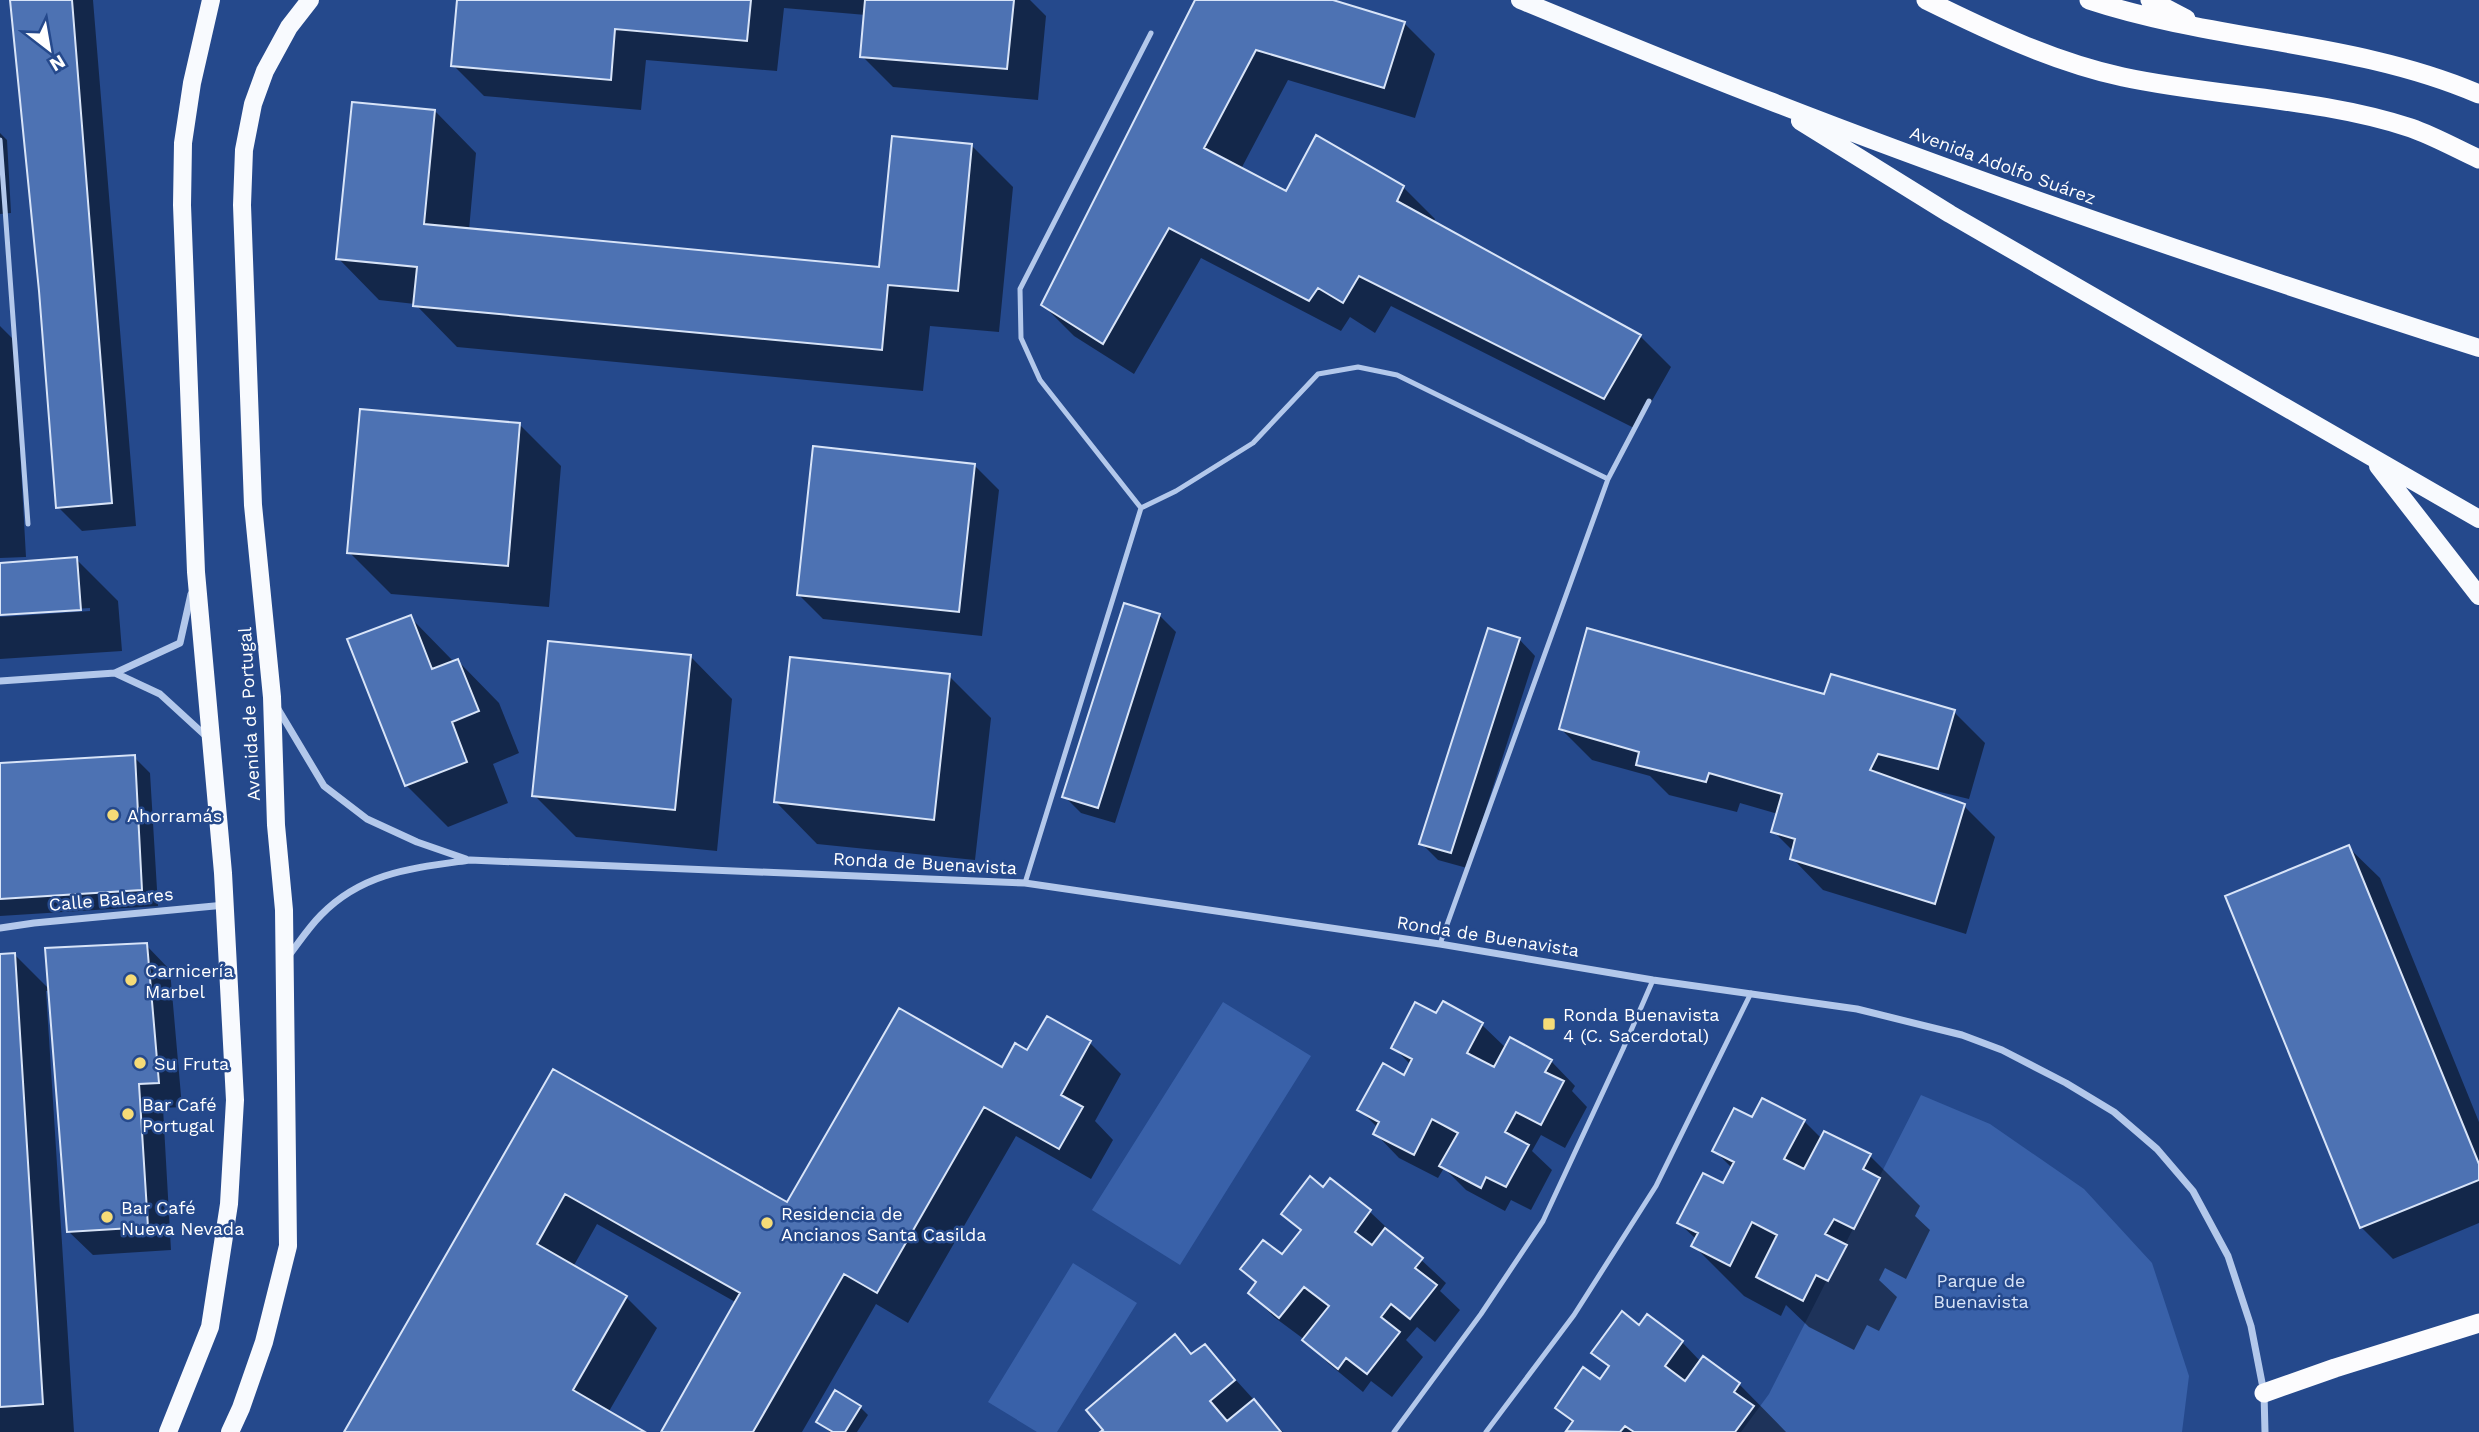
<svg xmlns="http://www.w3.org/2000/svg" width="2479" height="1432" viewBox="0 0 2479 1432" font-family="'Work Sans',sans-serif">
	<style>
		.green { fill: #3961a9 }
		.shadow { fill: #0007 }
		.building { fill: #4d72b3; stroke: #d8e4f8; stroke-width: 2 }
		.lines { fill: none; stroke-linecap: round; stroke-linejoin: round }
		.service { stroke: #b3c8eb; stroke-width: 5 }
		.minor { stroke: #b3c8eb; stroke-width: 7 }
		.primary { stroke: #f8fafe; stroke-width: 18 }
		.trunk { stroke: #fcfcfe; stroke-width: 19 }
		.poi-dot { fill: #f5db77; stroke: #25498c; stroke-width: 2.5 }
		.labels { text-anchor: middle; dominant-baseline: central; stroke-width: 5; stroke-linejoin: round; paint-order: stroke }
		.street-label { font-size: 18px; fill: #fff; stroke: #25498c }
		.poi-label { font-size: 18px; fill: #fff; stroke: #25498c; text-anchor: start }
		.park-label { font-size: 18px; fill: #d8e4f8; stroke: #25498c }
	</style>
	<rect width="100%" height="100%" fill="#25498c"/>
	<path class="green" d="M 1223,1002 L 1311,1056 L 1180,1265 L 1092,1210 Z
		M 1921,1095 L 1990,1124 L 2084,1189 L 2152,1263 L 2189,1376 L 2182,1432 L 1741,1432 L 1769,1394 Z
		M 1073,1263 L 1137,1303 L 1057,1432 L 1037,1432 L 988,1402 Z"/>
	<path class="shadow" d="M 12,0 L 93,0 L 136,526 L 82,531 L 58,507 L 40,290 Z
		M 459,0 L 1030,0 L 1046,16 L 1038,100 L 893,87 L 862,56 L 866,15 L 784,8 L 777,71 L 646,60 L 641,110 L 484,96 L 453,65 Z
		M 1197,0 L 1327,0 L 1404,23 L 1435,54 L 1415,118 L 1288,80 L 1241,169 L 1286,193 L 1317,138 L 1403,187 L 1435,219 L 1433,223 L 1640,336 L 1671,367 L 1636,429 L 1391,306 L 1375,333 L 1350,317 L 1341,331 L 1201,258 L 1134,374 L 1074,336 L 1043,305 Z
		M 435,111 L 476,153 L 469,230 L 881,269 L 971,145 L 1013,187 L 999,332 L 930,326 L 923,391 L 457,347 L 415,304 L 379,300 L 338,258 Z
		M 0,133 L 7,140 L 11,213 L 0,214 Z
		M 0,326 L 14,340 L 26,557 L 0,558 Z
		M 520,425 L 561,466 L 549,607 L 391,594 L 349,552 Z
		M 974,465 L 999,490 L 982,636 L 823,619 L 799,595 Z
		M 76,559 L 118,601 L 122,651 L 0,659 L 0,617 L 90,611 L 90,608 L 0,614 L 0,565 Z
		M 1159,615 L 1176,632 L 1115,823 L 1081,813 L 1064,796 Z
		M 410,617 L 454,662 L 458,661 L 499,703 L 519,753 L 493,764 L 508,803 L 448,827 L 406,785 Z
		M 1519,639 L 1535,656 L 1467,868 L 1438,860 L 1421,843 Z
		M 691,657 L 732,699 L 717,851 L 576,837 L 534,795 Z
		M 949,676 L 991,718 L 975,860 L 817,844 L 776,802 Z
		M 1826,696 L 1954,712 L 1985,743 L 1969,799 L 1915,786 L 1914,788 L 1964,806 L 1995,837 L 1966,934 L 1823,890 L 1792,858 L 1794,852 L 1773,831 L 1778,814 L 1740,803 L 1737,812 L 1669,795 L 1650,776 L 1592,760 L 1560,728 Z
		M 134,757 L 150,773 L 158,906 L 0,916 L 0,765 Z
		M 2348,847 L 2380,878 L 2479,1122 L 2479,1223 L 2393,1259 L 2361,1227 L 2227,897 Z
		M 146,945 L 170,970 L 182,1107 L 163,1108 L 171,1250 L 93,1255 L 68,1231 L 50,991 L 46,991 L 74,1432 L 0,1432 L 0,956 L 15,955 L 50,990 Z
		M 1444,1004 L 1482,1025 L 1506,1048 L 1551,1061 L 1575,1086 L 1572,1091 L 1587,1107 L 1565,1148 L 1541,1135 L 1532,1151 L 1552,1170 L 1531,1210 L 1511,1200 L 1505,1211 L 1466,1190 L 1444,1168 L 1438,1178 L 1399,1158 L 1375,1133 L 1378,1128 L 1360,1110 L 1405,1077 L 1411,1065 L 1393,1047 L 1437,1016 Z
		M 1047,1018 L 1090,1043 L 1121,1074 L 1095,1121 L 1113,1140 L 1091,1179 L 1016,1136 L 908,1323 L 876,1304 L 802,1432 L 663,1432 L 737,1303 L 597,1224 L 573,1267 L 626,1297 L 657,1328 L 608,1413 L 641,1432 L 346,1432 L 554,1071 L 788,1204 L 1028,1052 Z
		M 1752,1120 L 1804,1121 L 1822,1139 L 1869,1155 L 1920,1206 L 1915,1216 L 1930,1230 L 1906,1279 L 1885,1268 L 1879,1280 L 1897,1297 L 1879,1331 L 1867,1325 L 1854,1350 L 1809,1327 L 1786,1305 L 1781,1316 L 1744,1296 L 1693,1245 L 1696,1239 L 1679,1223 L 1724,1186 L 1732,1168 L 1714,1150 Z
		M 1330,1181 L 1370,1212 L 1446,1283 L 1440,1291 L 1460,1310 L 1435,1342 L 1417,1327 L 1406,1340 L 1423,1357 L 1392,1397 L 1371,1381 L 1363,1392 L 1329,1364 L 1305,1340 L 1274,1317 L 1250,1293 L 1257,1284 L 1242,1269 L 1282,1256 L 1301,1232 L 1283,1214 L 1324,1189 Z
		M 1640,1327 L 1682,1342 L 1701,1362 L 1739,1384 L 1786,1432 L 1569,1432 L 1568,1431 L 1573,1424 L 1557,1407 L 1600,1382 L 1610,1368 L 1594,1353 Z
		M 1175,1337 L 1193,1355 L 1205,1346 L 1283,1432 L 1103,1432 Z
		M 860,1407 L 868,1415 L 857,1432 L 830,1432 L 818,1422 Z"/>
	<path class="building" d="M 10,0 L 72,0 L 112,503 L 56,508 L 39,291 Z
		M 457,0 L 751,0 L 747,41 L 615,29 L 611,80 L 451,66 Z
		M 865,0 L 1014,0 L 1007,69 L 860,57 Z
		M 1195,0 L 1333,0 L 1405,22 L 1384,88 L 1256,50 L 1204,148 L 1286,191 L 1316,135 L 1404,186 L 1397,201 L 1641,335 L 1604,399 L 1359,276 L 1343,303 L 1318,288 L 1309,301 L 1169,228 L 1103,344 L 1041,305 Z
		M 352,102 L 435,110 L 424,224 L 879,267 L 892,136 L 972,144 L 958,291 L 888,285 L 882,350 L 413,306 L 417,267 L 336,259 Z
		M 360,409 L 520,423 L 508,566 L 347,553 Z
		M 813,446 L 975,464 L 959,612 L 797,595 Z
		M 77,557 L 81,610 L 0,615 L 0,563 Z
		M 1124,603 L 1160,614 L 1098,808 L 1062,797 Z
		M 411,615 L 432,669 L 458,659 L 479,711 L 452,722 L 467,762 L 405,786 L 347,639 Z
		M 1488,628 L 1520,638 L 1451,853 L 1419,844 Z
		M 1587,628 L 1824,694 L 1831,674 L 1955,710 L 1938,769 L 1878,754 L 1870,770 L 1965,804 L 1935,904 L 1790,859 L 1795,839 L 1771,832 L 1782,794 L 1709,773 L 1706,782 L 1636,765 L 1639,752 L 1559,729 Z
		M 548,641 L 691,655 L 675,810 L 532,796 Z
		M 790,657 L 950,674 L 934,820 L 774,802 Z
		M 135,755 L 142,890 L 0,899 L 0,763 Z
		M 2349,845 L 2479,1164 L 2479,1180 L 2360,1228 L 2225,896 Z
		M 147,943 L 159,1083 L 139,1084 L 148,1227 L 67,1232 L 45,948 Z
		M 15,953 L 43,1404 L 0,1407 L 0,954 Z
		M 1443,1001 L 1483,1023 L 1467,1053 L 1494,1067 L 1510,1037 L 1552,1060 L 1545,1072 L 1564,1081 L 1541,1125 L 1516,1112 L 1505,1132 L 1529,1145 L 1506,1187 L 1486,1177 L 1481,1188 L 1439,1166 L 1458,1133 L 1432,1119 L 1414,1155 L 1373,1134 L 1379,1122 L 1357,1110 L 1383,1063 L 1404,1075 L 1412,1059 L 1391,1048 L 1415,1002 L 1436,1013 Z
		M 899,1008 L 1002,1067 L 1015,1043 L 1027,1050 L 1047,1016 L 1091,1041 L 1061,1095 L 1083,1107 L 1059,1149 L 984,1107 L 877,1293 L 844,1274 L 753,1432 L 661,1432 L 740,1293 L 565,1194 L 537,1244 L 627,1296 L 573,1390 L 645,1432 L 344,1432 L 553,1069 L 787,1202 Z
		M 899,1008 L 1002,1067 L 1015,1043 L 1027,1050 L 1047,1016 L 1091,1041 L 1061,1095 L 1083,1107 L 1059,1149 L 984,1107 L 877,1293 L 844,1274 L 753,1432 L 661,1432 L 740,1293 L 565,1194 L 537,1244 L 627,1296 L 573,1390 L 645,1432 L 344,1432 L 553,1069 L 787,1202 Z
		M 1762,1098 L 1805,1120 L 1784,1159 L 1804,1169 L 1824,1131 L 1871,1154 L 1863,1169 L 1880,1178 L 1854,1229 L 1834,1219 L 1825,1234 L 1847,1245 L 1828,1281 L 1816,1275 L 1803,1301 L 1756,1277 L 1777,1235 L 1752,1222 L 1730,1266 L 1691,1246 L 1698,1233 L 1677,1223 L 1703,1173 L 1723,1183 L 1734,1162 L 1712,1151 L 1734,1108 L 1752,1117 Z
		M 1310,1176 L 1323,1187 L 1330,1178 L 1371,1210 L 1355,1232 L 1372,1245 L 1385,1228 L 1423,1258 L 1415,1268 L 1437,1285 L 1410,1319 L 1391,1304 L 1381,1317 L 1400,1332 L 1367,1374 L 1346,1358 L 1338,1369 L 1302,1340 L 1329,1306 L 1304,1287 L 1279,1318 L 1248,1293 L 1256,1282 L 1240,1269 L 1263,1240 L 1282,1254 L 1301,1230 L 1281,1214 Z
		M 1622,1311 L 1639,1325 L 1647,1314 L 1683,1341 L 1665,1366 L 1685,1381 L 1703,1356 L 1740,1383 L 1734,1392 L 1754,1406 L 1735,1432 L 1634,1432 L 1625,1426 L 1620,1432 L 1566,1431 L 1573,1421 L 1555,1408 L 1583,1367 L 1600,1379 L 1609,1366 L 1591,1353 Z
		M 1175,1334 L 1191,1354 L 1205,1344 L 1235,1380 L 1210,1401 L 1227,1421 L 1254,1399 L 1281,1432 L 1100,1432 L 1103,1430 L 1086,1410 Z
		M 835,1390 L 861,1406 L 845,1432 L 833,1432 L 816,1422 Z"/>
	<g class="lines">
		<path class="service" d="M 0,140 L 28,524
			M 1141,508 L 1040,380 L 1021,338 L 1020,289 L 1151,33
			M 1025,883 L 1141,508 L 1176,491 L 1253,443 L 1318,374 L 1358,367 L 1397,375 L 1608,479
			M 1440,944 L 1608,479 L 1649,401
			M 1394,1432 L 1481,1314 L 1543,1221 L 1623,1049 L 1653,980
			M 1486,1432 L 1574,1315 L 1656,1186 L 1751,993"/>
		<path class="minor" d="M 115,673 L 160,694 L 208,738
			M 0,681 L 115,673 L 180,643 L 191,594
			M 278,709 L 324,786 L 367,819 L 417,842 L 466,859
			M 0,928 L 34,923 L 225,905
			M 287,958 C 298,944 308,928 321,915 C 363,872 413,868 470,860 L 1025,883 L 1440,944 L 1653,980 L 1857,1009 L 1962,1035 L 2002,1050 L 2066,1083 L 2114,1112 L 2157,1149 L 2193,1191 L 2228,1256 L 2251,1326 L 2264,1393 L 2265,1432"/>
		<path class="primary" d="M 1520,0 C 1603,34 1686,69 1770,101 C 2003,192 2241,272 2479,348
			M 1800,121 L 1950,214 L 2479,519
			M 2378,466 L 2479,596
			M 168,1432 L 210,1327 L 229,1204 L 235,1100 L 223,873 L 196,572 L 182,205 L 183,143 L 192,83 L 211,0
			M 230,1432 L 241,1408 L 264,1342 L 288,1246 L 284,910 L 276,825 L 272,697 L 253,505 L 242,205 L 244,150 L 253,104 L 265,71 L 289,27 L 310,0"/>
		<path class="trunk" d="M 1926,0 C 1989,31 2054,62 2123,77 C 2216,97 2321,98 2411,128 C 2434,136 2457,149 2479,159
			M 2089,0 C 2216,42 2356,41 2479,94
			M 2150,0 L 2186,19
			M 2264,1393 L 2335,1368 L 2479,1323"/>
	</g>
	<g class="poi-dot">
		<circle cx="113" cy="815" r="7"/>
		<circle cx="131" cy="980" r="7"/>
		<rect x="1542" y="1017" width="14" height="14" rx="3.5"/>
		<circle cx="140" cy="1063" r="7"/>
		<circle cx="128" cy="1114" r="7"/>
		<circle cx="107" cy="1217" r="7"/>
		<circle cx="767" cy="1223" r="7"/>
	</g>
	<g class="labels">
		<g class="street-label">
			<text transform="translate(2003 165) rotate(20)">Avenida Adolfo Suárez</text>
			<text transform="translate(249 714) rotate(-93)">Avenida de Portugal</text>
			<text transform="translate(925 863) rotate(3)">Ronda de Buenavista</text>
			<text transform="translate(111 899) rotate(-5)">Calle Baleares</text>
			<text transform="translate(1488 936) rotate(9)">Ronda de Buenavista</text>
		</g>
		<g class="poi-label">
			<text x="127" y="815">Ahorramás</text>
			<text x="145" y="970">Carnicería<tspan x="145" dy="21">Marbel</tspan></text>
			<text x="1563" y="1014">Ronda Buenavista<tspan x="1563" dy="21">4 (C. Sacerdotal)</tspan></text>
			<text x="154" y="1063">Su Fruta</text>
			<text x="142" y="1104">Bar Café<tspan x="142" dy="21">Portugal</tspan></text>
			<text x="121" y="1207">Bar Café<tspan x="121" dy="21">Nueva Nevada</tspan></text>
			<text x="781" y="1213">Residencia de<tspan x="781" dy="21">Ancianos Santa Casilda</tspan></text>
		</g>
		<g class="park-label">
			<text x="1981" y="1280">Parque de<tspan x="1981" dy="21">Buenavista</tspan></text>
		</g>
	</g>
	<g transform="translate(49 49) rotate(149)" stroke="#25498c" stroke-width="5" paint-order="stroke">
	<path d="M0-5L12 26L0 18L-12 26Z" fill="#ffffff"/>
	<text y="-10" font-size="19" font-weight="bold" text-anchor="middle" fill="#ffffff">N</text>
	</g>
</svg>
